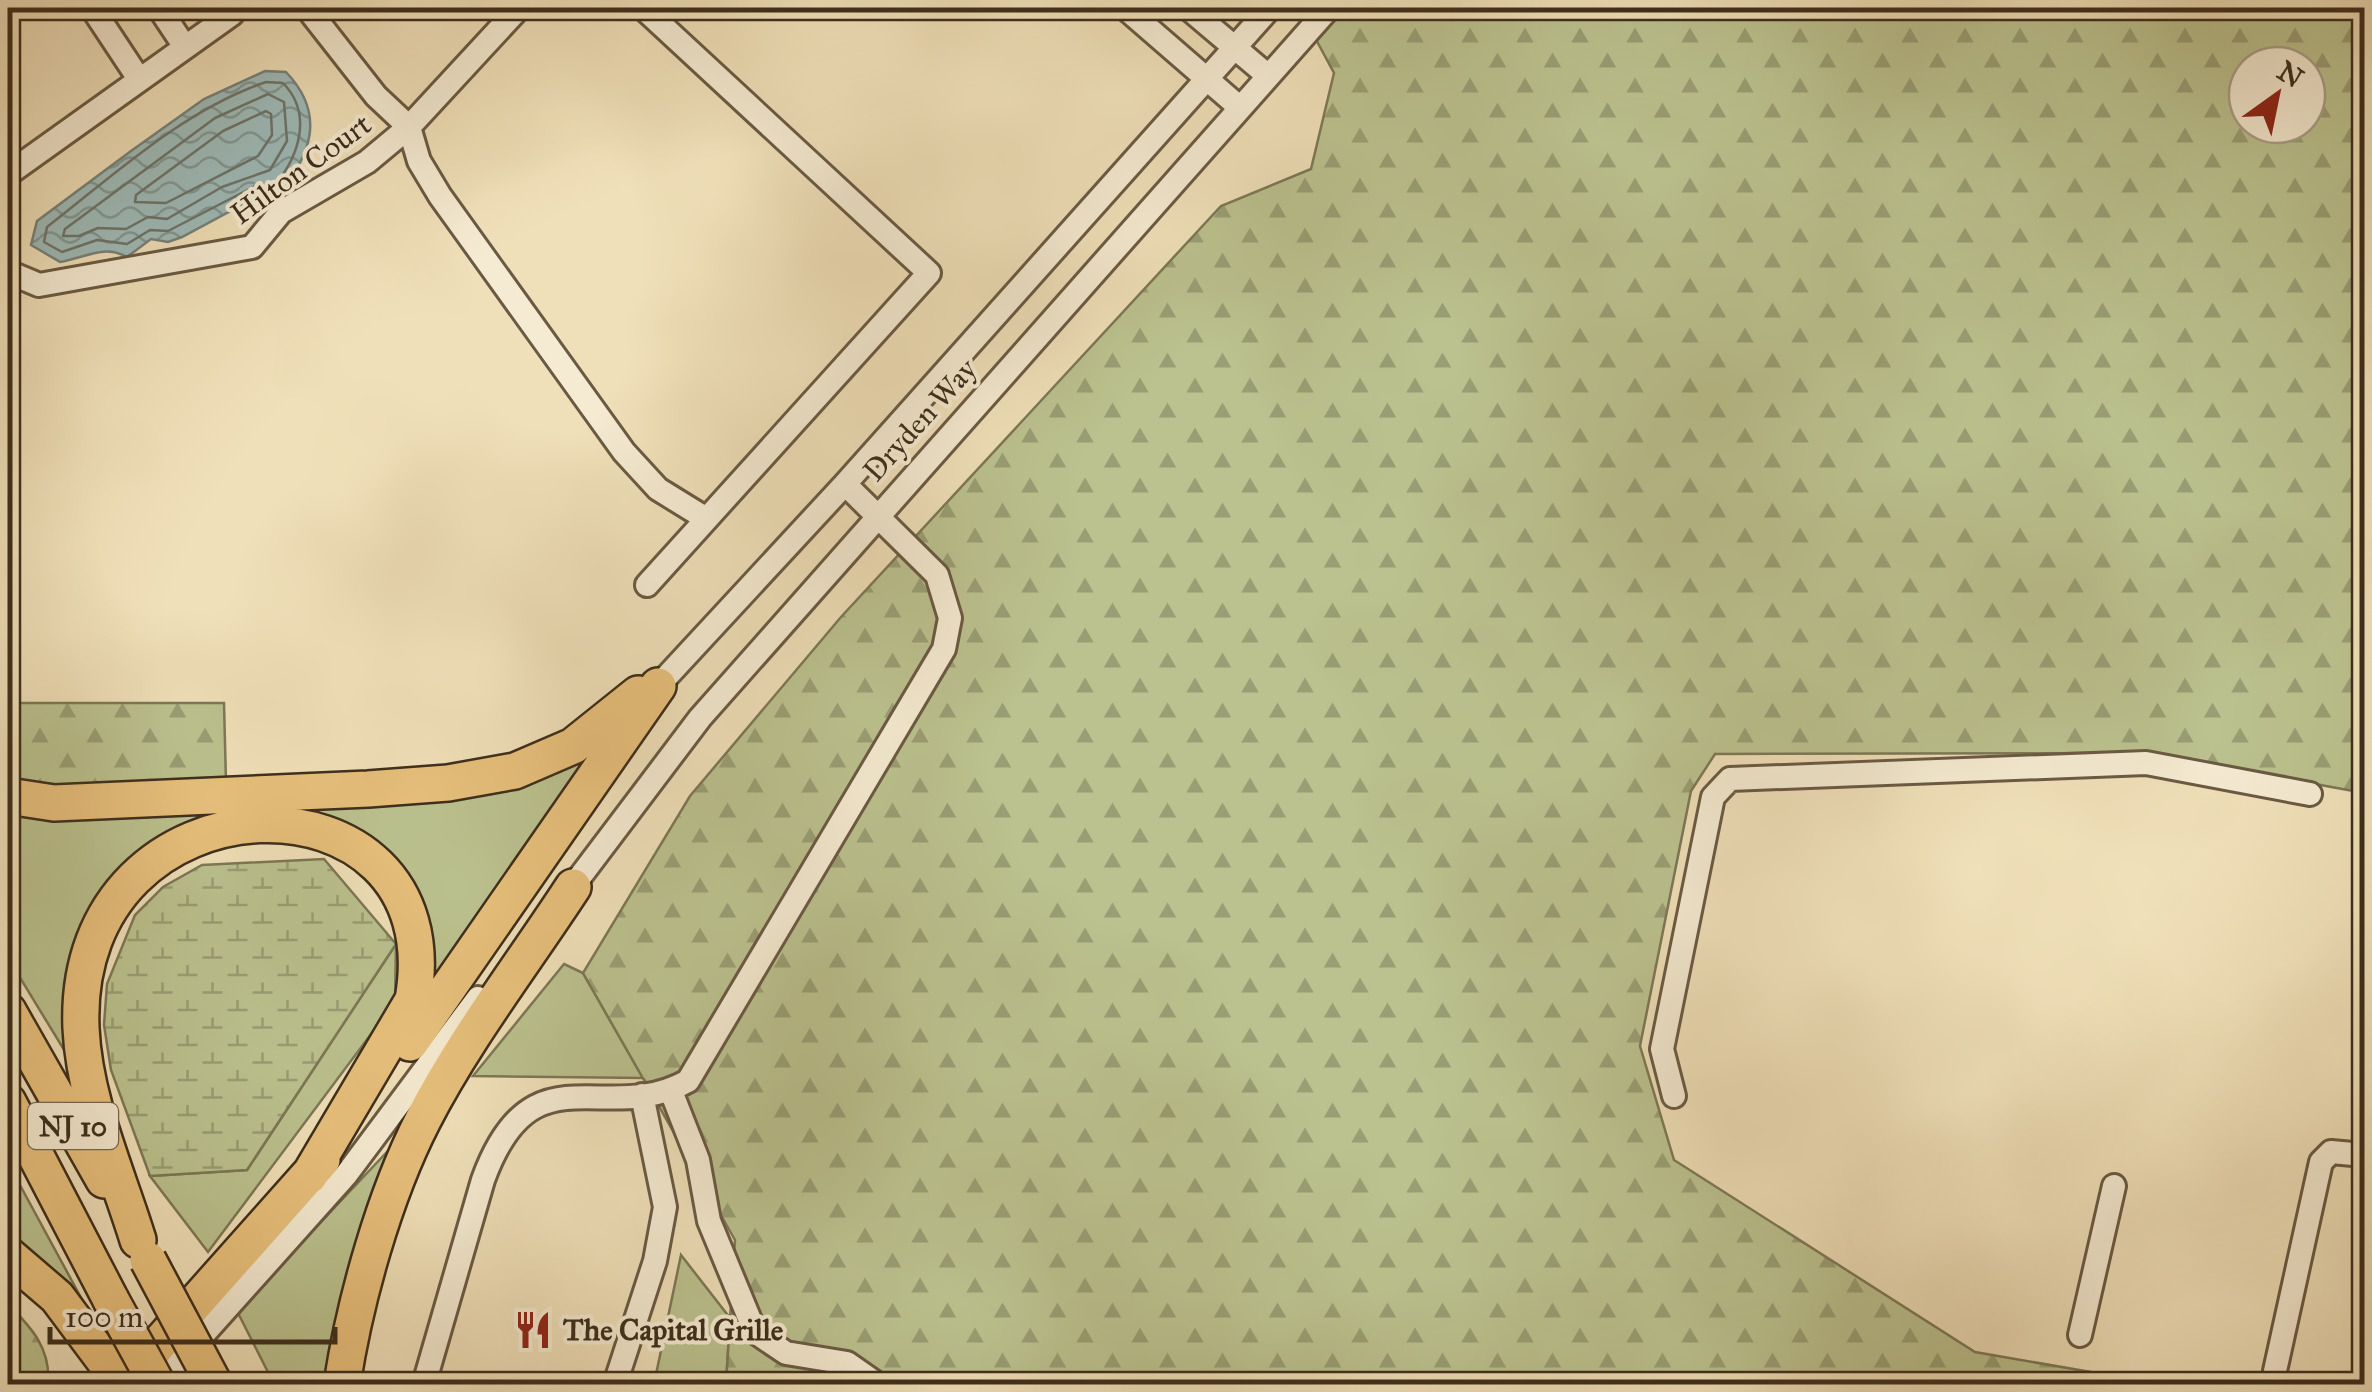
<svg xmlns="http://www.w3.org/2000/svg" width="2372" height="1392" viewBox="0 0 2372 1392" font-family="'IM FELL Great Primer',serif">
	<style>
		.grass { fill: #bbc28f; stroke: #7c7856; stroke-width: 2.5 }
		.forest { fill: url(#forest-firs); stroke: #7c7856; stroke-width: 2.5; fill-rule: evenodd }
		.wetland { fill: url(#wetland-marsh); stroke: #7c7856; stroke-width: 2.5 }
		.water { fill: url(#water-waves); stroke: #77837a; stroke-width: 2.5 }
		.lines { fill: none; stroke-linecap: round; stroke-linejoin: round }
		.shore { stroke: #6e746a; stroke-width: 2.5 }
		.minor-casing { stroke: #6a5a43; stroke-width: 28 }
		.highway-casing { stroke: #3d2e1c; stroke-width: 40 }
		.minor { stroke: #f5ebd2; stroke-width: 22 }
		.highway { stroke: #e8c07c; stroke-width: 35 }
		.highway-bridge-casing { stroke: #3d2e1c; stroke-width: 40; stroke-linecap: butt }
		.highway-bridge { stroke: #e8c07c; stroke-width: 35 }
		.labels { text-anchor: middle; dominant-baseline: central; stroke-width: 8; stroke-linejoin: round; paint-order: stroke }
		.shield { fill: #f5ebd2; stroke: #746753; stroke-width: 2.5 }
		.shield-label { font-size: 28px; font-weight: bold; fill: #3d2e1c }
		.street-label { font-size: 30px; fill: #3d2e1c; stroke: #f5ebd2 }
		.poi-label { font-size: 30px; font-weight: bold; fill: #3d2e1c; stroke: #f5ebd2; text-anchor: start }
	</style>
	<defs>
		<pattern id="forest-firs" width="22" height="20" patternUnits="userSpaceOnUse" patternTransform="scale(2.5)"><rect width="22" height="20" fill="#bbc28f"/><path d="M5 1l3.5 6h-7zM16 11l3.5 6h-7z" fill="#999e74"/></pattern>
		<pattern id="wetland-marsh" width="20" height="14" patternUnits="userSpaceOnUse" patternTransform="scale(2.5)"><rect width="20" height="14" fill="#bbc28f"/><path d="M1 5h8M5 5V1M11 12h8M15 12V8" fill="none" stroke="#999e74"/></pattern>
		<pattern id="water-waves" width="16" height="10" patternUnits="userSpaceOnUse" patternTransform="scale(2.5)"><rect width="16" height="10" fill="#9ebbb9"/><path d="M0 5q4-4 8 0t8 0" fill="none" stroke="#829896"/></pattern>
	</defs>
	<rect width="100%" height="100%" fill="#f0e0b9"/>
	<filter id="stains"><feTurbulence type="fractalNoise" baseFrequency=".002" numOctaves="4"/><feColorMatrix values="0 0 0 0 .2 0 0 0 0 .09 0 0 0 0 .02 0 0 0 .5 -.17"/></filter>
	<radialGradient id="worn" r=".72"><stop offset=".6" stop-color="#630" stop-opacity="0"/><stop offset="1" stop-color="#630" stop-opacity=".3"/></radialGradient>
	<path class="grass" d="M 582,763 L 430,991 L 427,935 L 325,822 L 134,862 L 69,1058 L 8,958 L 8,807 Z
		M 396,944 L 395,1002 L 208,1252 L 150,1176 L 247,1170 Z
		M 564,964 L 583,973 L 643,1078 L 473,1076 Z
		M 401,1137 L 333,1384 L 274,1384 L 237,1311 Z
		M 8,1163 L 85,1305 L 8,1236 Z
		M 681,1255 L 730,1318 L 726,1384 L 654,1384 Z"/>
	<path class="forest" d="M 1299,8 L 2364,8 L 2364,793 L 2147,753 L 1715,754 L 1691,791 L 1640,1046 L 1674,1160 L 1975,1352 L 2160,1384 L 726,1384 L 735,1240 L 583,973 L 690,796 L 841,617 L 1221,206 L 1311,169 L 1334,73 ZM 2247,65 L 2307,65 L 2307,125 L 2247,125 Z
		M 8,690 L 16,703 L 224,703 L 226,782 L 19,787 L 8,784 Z
		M 8,1304 C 32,1328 51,1349 48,1384 L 8,1384 Z"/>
	<path class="wetland" d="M 324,859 L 396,944 L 247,1170 L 150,1176 L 111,1070 L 104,1025 L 107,984 L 135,915 L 163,887 L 202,865 Z"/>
	<path class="water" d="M 265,71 L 286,72 C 328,116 309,156 278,198 L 264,193 L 182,237 L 168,242 L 151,239 L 127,257 C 104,244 85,258 60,262 L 31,245 L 37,221 L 131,151 L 204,99 Z"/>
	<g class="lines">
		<path class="shore" d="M 266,82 L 283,83 C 313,114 299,155 276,184 L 259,184 L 168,231 L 150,230 L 127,244 L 97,240 L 62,252 L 44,242 L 47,227 C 114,175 185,109 266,82 Z
			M 268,94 L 284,102 L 287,141 L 270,170 L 222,187 L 167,219 L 148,217 L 126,229 L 98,228 L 79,236 L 63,236 L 65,229 L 215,118 Z
			M 266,111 L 271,114 L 272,135 L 258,156 L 166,203 L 135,202 L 136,195 L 223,131 Z"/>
		<g class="minor-casing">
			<path id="minor" d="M 92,8 L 139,79
				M 159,8 L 185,47
				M 307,8 L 376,96 L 409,127 L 419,161 L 440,196 L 624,452 L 658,489 L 705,518
				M 643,8 L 929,273 L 647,585
				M 1125,8 L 1238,106
				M 1188,8 L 1266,74
				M 8,174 L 232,14 L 228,8
				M 8,272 L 39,285 L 252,247 L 281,212 L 367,162 L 409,127 L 519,8
				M 658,686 L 845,484 L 1270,8
				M 567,894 L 700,718 L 1329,8
				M 671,1091 L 698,1160 L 709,1221 L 755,1332 L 786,1353 L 847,1363 L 877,1384
				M 1674,1096 L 1662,1049 L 1713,797 L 1730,779 L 2146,763 L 2310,794
				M 2080,1335 L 2114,1186
				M 2275,1371 L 2321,1162 L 2331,1152 L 2364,1155
				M 159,1384 L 346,1175 L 478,998
				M 424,1384 L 483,1180 C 532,1045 604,1128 688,1081 L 944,649 L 950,618 L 937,575 L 845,484
				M 615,1384 L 655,1261 L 665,1207 L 642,1095"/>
		</g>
		<g class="highway-casing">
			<path id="highway" d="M 8,796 L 54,803 L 368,789 L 448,783 L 515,771 L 573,746 L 638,694
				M 8,1011 L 104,1180
				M 410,1043 L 658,686
				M 8,1102 L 111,1300
				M 138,1240 C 117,1172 84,1100 81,1028 C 70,764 456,759 413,1000 L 309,1176
				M 8,1255 L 57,1297 L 122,1384
				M 123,1384 L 322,1160
				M 342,1384 C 355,1300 384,1196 423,1120 C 464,1040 524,962 573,887"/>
		</g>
		<use href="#minor" class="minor"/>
		<use href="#highway" class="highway"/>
		<g class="highway-bridge-casing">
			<path id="highway-bridge" d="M 148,1260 L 214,1384
				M 111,1300 L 157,1384"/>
		</g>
		<use href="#highway-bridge" class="highway-bridge"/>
	</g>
	<defs>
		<g id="restaurant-bare" transform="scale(3)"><path d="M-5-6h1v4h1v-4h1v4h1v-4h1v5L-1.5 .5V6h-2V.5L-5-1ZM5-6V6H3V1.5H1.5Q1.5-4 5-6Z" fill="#8f2418" stroke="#f5ebd2" stroke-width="2.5" paint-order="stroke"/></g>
	</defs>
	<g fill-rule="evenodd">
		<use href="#restaurant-bare" x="533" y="1330"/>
	</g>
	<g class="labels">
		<rect class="shield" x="28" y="1103" width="90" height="46" rx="8"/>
		<g class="shield-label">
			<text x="73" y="1126">NJ 10</text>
		</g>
		<g class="street-label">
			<text transform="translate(301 169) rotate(-36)">Hilton Court</text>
			<text transform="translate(920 420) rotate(-48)">Dryden Way</text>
		</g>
		<g class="poi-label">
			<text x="563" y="1330">The Capital Grille</text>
		</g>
	</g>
	<rect width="2372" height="1392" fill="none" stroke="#f0e0b9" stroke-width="40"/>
	<rect x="10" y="10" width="2352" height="1372" fill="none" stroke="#3d2e1c" stroke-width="5"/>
	<rect x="20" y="20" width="2332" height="1352" fill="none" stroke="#3d2e1c" stroke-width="2.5"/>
	<g transform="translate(2277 95) rotate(33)"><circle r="48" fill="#f5ebd2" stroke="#ab9f89" stroke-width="2.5"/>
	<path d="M0-8L18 38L0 25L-18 38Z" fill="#8f2418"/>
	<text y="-15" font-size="28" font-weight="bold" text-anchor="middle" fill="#3d2e1c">N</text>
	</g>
	<path d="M50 1327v15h285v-15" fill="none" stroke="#3d2e1c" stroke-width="5"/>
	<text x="65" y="1327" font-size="30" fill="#3d2e1c" stroke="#f5ebd2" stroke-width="8" paint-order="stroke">100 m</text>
	<rect width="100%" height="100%" filter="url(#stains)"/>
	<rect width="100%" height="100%" fill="url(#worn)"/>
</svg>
